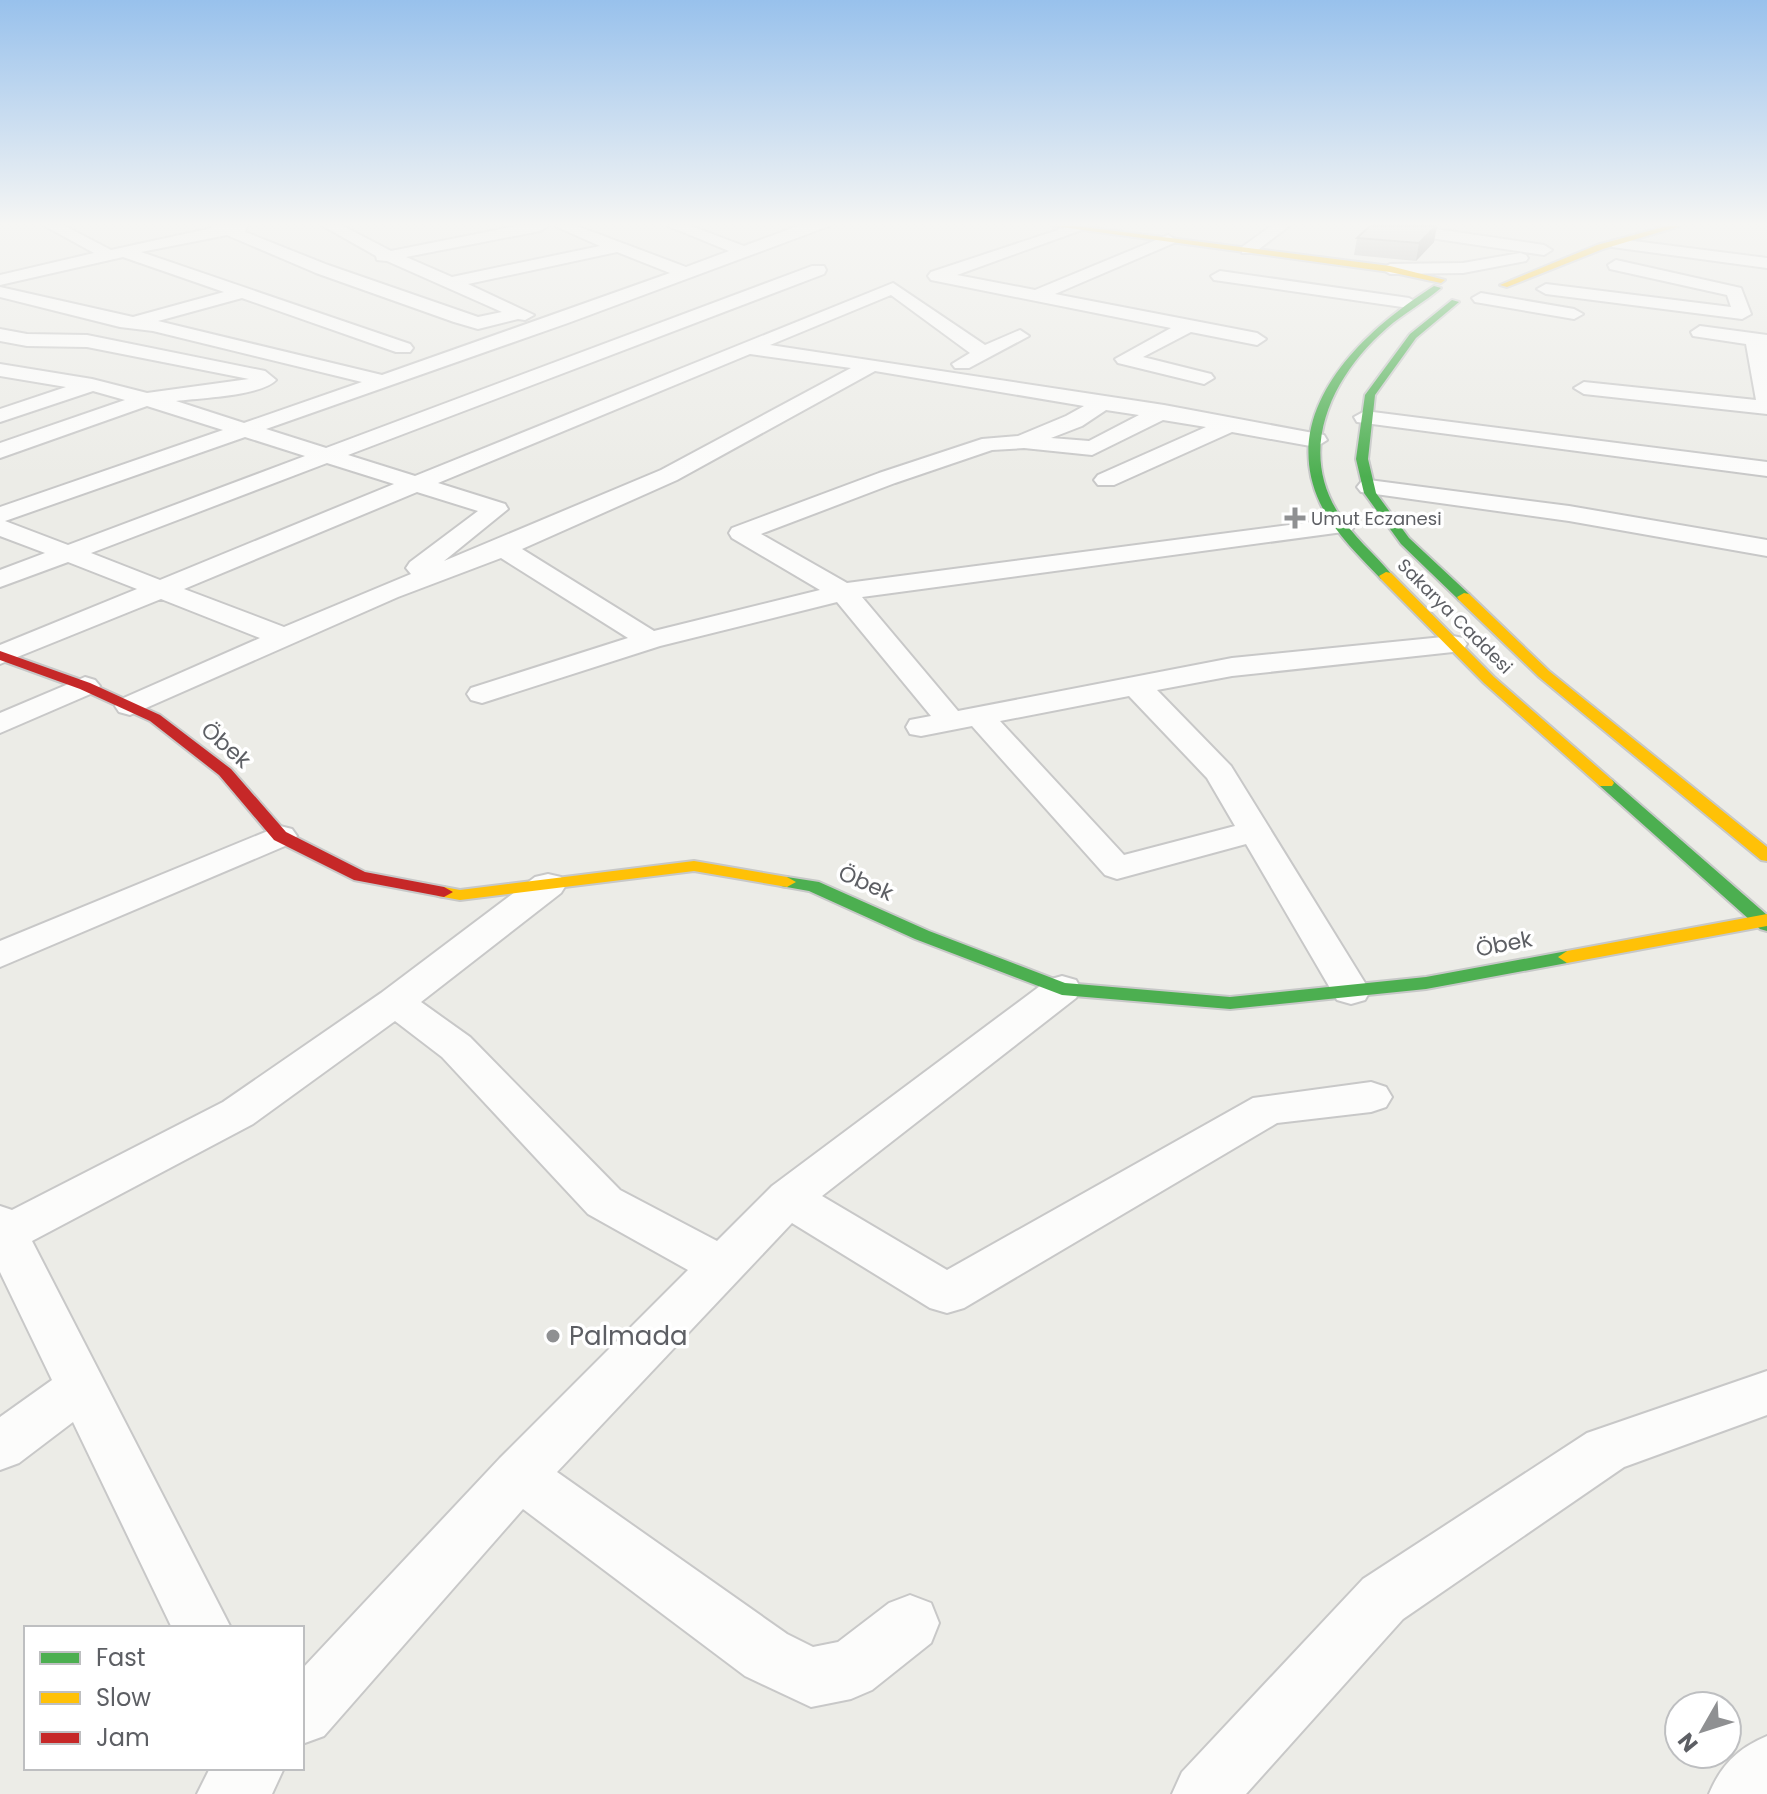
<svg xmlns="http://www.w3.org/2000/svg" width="1767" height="1794" viewBox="0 0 1767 1794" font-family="Poppins,sans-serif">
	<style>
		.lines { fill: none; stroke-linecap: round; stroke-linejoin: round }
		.street-casing { stroke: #c8c8c8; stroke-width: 4 }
		.fast-casing { stroke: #c7c8c8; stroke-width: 4 }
		.slow-casing { stroke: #c7c8c8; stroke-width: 4 }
		.jam-casing { stroke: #c7c8c8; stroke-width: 4 }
		.street { fill: #fcfcfb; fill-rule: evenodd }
		.fast { fill: #4caf50; fill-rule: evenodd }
		.slow { fill: #ffc107; fill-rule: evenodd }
		.jam { fill: #c62828; fill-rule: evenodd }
		.wall { fill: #b8b7b5 }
		.shaded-wall { fill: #969593 }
		.building { fill: #d6d5d2; stroke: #969593; stroke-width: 2 }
		.poi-dot { fill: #8f9092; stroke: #fff; stroke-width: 3 }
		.labels { text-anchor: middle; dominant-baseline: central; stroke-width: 7; stroke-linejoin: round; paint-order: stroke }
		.far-poi-label { font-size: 18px; fill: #5d5f64; stroke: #fff; text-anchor: start }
		.far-street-label { font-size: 18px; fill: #5d5f64; stroke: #fff }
		.street-label { font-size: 22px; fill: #5d5f64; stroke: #fff }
		.near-poi-label { font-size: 26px; fill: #5d5f64; stroke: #fff; text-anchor: start }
	</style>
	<rect width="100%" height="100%" fill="#ecece7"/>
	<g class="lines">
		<g class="street-casing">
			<path id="street" d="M 45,226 L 65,226 L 111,250 L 212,228 L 210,226 L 247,226 L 245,232 L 328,265 L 478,317 L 502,312 L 387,261 L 377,260 L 376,256 L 323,226 L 343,226 L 391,251 L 516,226 L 548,226 L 540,231 L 406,257 L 452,277 L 600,246 L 555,226 L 577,226 L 686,267 L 729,251 L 668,226 L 691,226 L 744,246 L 798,226 L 829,226 L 568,323 L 266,429 L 326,448 L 812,266 L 824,266 L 826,270 L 824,274 L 348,455 L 415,476 L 893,283 L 985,345 L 1020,330 L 1029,336 L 969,368 L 955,368 L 952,364 L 970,353 L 891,295 L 770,345 L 1164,405 L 1324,435 L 1327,440 L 1316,447 L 1232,432 L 1114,485 L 1098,485 L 1094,480 L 1098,475 L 1206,427 L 1163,420 L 1092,455 L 1024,448 L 992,450 L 895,483 L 761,534 L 847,583 L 1343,518 L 1352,520 L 1355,525 L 1352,530 L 1343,532 L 862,597 L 958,711 L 1232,658 L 1453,636 L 1463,638 L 1467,644 L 1463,650 L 1453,652 L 1232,676 L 1157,690 L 1231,766 L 1370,991 L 1365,1000 L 1351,1004 L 1337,1000 L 1246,844 L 1117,879 L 1105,875 L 972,726 L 921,736 L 910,734 L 906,727 L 910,720 L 931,716 L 837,602 L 660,646 L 482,703 L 471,700 L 467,694 L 471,688 L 628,638 L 501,558 L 398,597 L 130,715 L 119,712 L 115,706 L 119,700 L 260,638 L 161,599 L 0,664 L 0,645 L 137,589 L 68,562 L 0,587 L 0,570 L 45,553 L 0,536 L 0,507 L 223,430 L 147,406 L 0,458 L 0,443 L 125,400 L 93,391 L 0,422 L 0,409 L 66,387 L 0,376 L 0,364 L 92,379 L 147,393 L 249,379 L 87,347 L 27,346 L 0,341 L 0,329 L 27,334 L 87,335 L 265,371 L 276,380 C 261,396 199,398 176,401 L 244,423 L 362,382 L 153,331 L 120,327 L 0,297 L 0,287 L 133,317 L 224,292 L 123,257 L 0,285 L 0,275 L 94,253 ZM 227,235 L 316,273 L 454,322 L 478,329 L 518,319 L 525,320 L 534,315 L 468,284 L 617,252 L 670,273 L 382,375 L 158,321 L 242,298 L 396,352 L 410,352 L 413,348 L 410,344 L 141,252 ZM 750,354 L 851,368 L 661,470 L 444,561 L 508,509 L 505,504 L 438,483 ZM 875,371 L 1084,406 L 1066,416 L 1018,436 L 982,439 L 879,473 L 732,528 L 729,533 L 732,538 L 820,590 L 654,631 L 522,549 L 677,480 ZM 1106,410 L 1139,415 L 1089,441 L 1051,438 L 1082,426 ZM 245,437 L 305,456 L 68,545 L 5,521 ZM 327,463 L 394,484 L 160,580 L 91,553 ZM 417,492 L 478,511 L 410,562 L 406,568 L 411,574 L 284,627 L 184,589 ZM 1129,696 L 1207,778 L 1235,826 L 1124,855 L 1000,721 Z
				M 1070,226 L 1087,228 L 957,275 L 1035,290 L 1168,235 L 1176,240 L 1174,243 L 1055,294 L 1257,333 L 1266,339 L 1257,345 L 1191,332 L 1143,357 L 1211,374 L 1214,378 L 1204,384 L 1118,363 L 1115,359 L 1171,328 L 931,280 L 928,276 L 931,272 Z
				M 1271,226 L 1289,226 L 1254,253 L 1242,253 L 1242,247 Z
				M 1375,226 L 1415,226 L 1544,245 L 1552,250 L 1544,255 L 1383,231 Z
				M 1618,239 L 1767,258 L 1767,268 L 1612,247 L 1612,241 Z
				M 1520,253 L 1526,255 L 1528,258 L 1526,261 L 1463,273 L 1390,274 L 1382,269 L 1390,264 L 1463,263 Z
				M 1616,260 L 1741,288 L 1751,314 L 1742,319 L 1546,294 L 1537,289 L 1546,284 L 1731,307 L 1727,295 L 1610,269 L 1608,265 Z
				M 1220,271 L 1409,298 L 1418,303 L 1409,308 L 1214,280 L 1211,276 Z
				M 1481,293 L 1574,309 L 1583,314 L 1574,319 L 1475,302 L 1472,298 Z
				M 1700,326 L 1767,335 L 1767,414 L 1584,394 L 1574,388 L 1584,382 L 1756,400 L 1746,344 L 1693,336 L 1691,332 Z
				M 1365,411 L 1767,462 L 1767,476 L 1357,422 L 1354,417 Z
				M 1369,480 L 1569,506 L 1767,540 L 1767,556 L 1569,521 L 1361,492 L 1357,487 L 1361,482 Z
				M 85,677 L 95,680 L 100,686 L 95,692 L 0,733 L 0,713 Z
				M 280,826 L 292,829 L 297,836 L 292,843 L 0,967 L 0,941 Z
				M 548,874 L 561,877 L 566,885 L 561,893 L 421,1002 L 470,1037 L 620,1190 L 717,1241 L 772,1186 L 1048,980 L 1062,976 L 1076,980 L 1081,989 L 1076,998 L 822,1196 L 947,1270 L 1253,1098 L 1371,1082 L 1386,1087 L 1392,1097 L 1386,1107 L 1371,1112 L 1277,1123 L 964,1308 L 947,1313 L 930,1308 L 792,1223 L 557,1472 L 787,1634 L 813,1647 L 838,1642 L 889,1603 L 910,1595 L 931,1603 L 939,1623 L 931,1643 L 872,1690 L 851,1699 L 811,1707 L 745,1676 L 523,1509 L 324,1736 L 302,1744 L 302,1669 L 500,1458 L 688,1270 L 588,1214 L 442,1057 L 395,1021 L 253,1124 L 32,1241 L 231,1628 L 172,1628 L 73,1422 L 19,1463 L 0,1470 L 0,1417 L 52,1380 L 0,1272 L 0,1206 L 12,1210 L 223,1102 L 381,993 L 535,877 Z
				M 1767,1371 L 1767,1415 L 1624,1467 L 1403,1619 L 1246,1794 L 1172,1794 L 1182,1772 L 1363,1579 L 1587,1433 Z
				M 1767,1736 L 1767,1794 L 1709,1794 C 1721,1765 1738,1748 1767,1736 Z
				M 210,1768 L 284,1768 L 272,1794 L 197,1794 Z"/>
		</g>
		<g class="fast-casing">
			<path id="fast" d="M 1434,286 L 1441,288 C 1425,302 1404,313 1387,328 C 1335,373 1297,445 1337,511 C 1352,536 1375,554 1393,576 L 1386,580 L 1381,579 C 1359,556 1334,532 1320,503 C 1277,410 1363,331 1434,286 Z
				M 1452,300 L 1459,302 L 1416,338 L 1375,395 L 1368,459 L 1376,493 L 1409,538 L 1469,594 L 1471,597 L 1464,601 L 1459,600 L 1401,544 L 1364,493 L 1356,459 L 1365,395 L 1410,334 Z
				M 1606,778 L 1612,780 L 1767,915 L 1767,931 L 1760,929 L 1600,786 L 1598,783 Z
				M 787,877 L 819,882 L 929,931 L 1065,983 L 1230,997 L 1426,977 L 1567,951 L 1576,957 L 1567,963 L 1426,989 L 1230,1009 L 1062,995 L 915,939 L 809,891 L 781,886 L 778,882 Z"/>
		</g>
		<g class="slow-casing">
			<path id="slow" d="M 1054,226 L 1076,226 L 1390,266 L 1445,280 L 1441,283 L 1390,272 Z
				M 1667,226 L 1680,226 L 1603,249 L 1507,287 L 1500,285 L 1597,245 Z
				M 1386,572 L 1391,573 L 1494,677 L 1612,780 L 1614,783 L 1612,786 L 1600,786 L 1484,683 L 1381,579 L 1379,576 Z
				M 1464,593 L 1469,594 L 1549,671 L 1767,847 L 1767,861 L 1761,860 L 1539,677 L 1459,600 L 1457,597 Z
				M 694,861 L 787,877 L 796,882 L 787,887 L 694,871 L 460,900 L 438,896 L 435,892 L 444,887 L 460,890 Z
				M 1767,914 L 1767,926 L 1567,963 L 1558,957 L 1567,951 Z"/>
		</g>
		<g class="jam-casing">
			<path id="jam" d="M 0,651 L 90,683 L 160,715 L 231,769 L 286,832 L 365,872 L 444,887 L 453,892 L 444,897 L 354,880 L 274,840 L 219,775 L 150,721 L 80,689 L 0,660 Z"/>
		</g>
		<use href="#street" class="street"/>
		<use href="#fast" class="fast"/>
		<use href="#slow" class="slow"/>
		<use href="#jam" class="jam"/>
	</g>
	<path class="wall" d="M 1357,238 L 1434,242 L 1416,261 L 1354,255 Z"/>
	<path class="shaded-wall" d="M 1436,226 L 1437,226 L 1434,242 L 1416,261 L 1419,243 Z"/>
	<path class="building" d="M 1370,226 L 1436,226 L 1419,243 L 1357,238 Z"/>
	<linearGradient id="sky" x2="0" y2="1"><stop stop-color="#98c1ec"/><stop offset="0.47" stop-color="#f6f6f4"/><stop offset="1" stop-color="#f6f6f4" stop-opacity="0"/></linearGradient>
	<rect width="1767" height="477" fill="url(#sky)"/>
	<g class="poi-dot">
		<path d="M1291 506h8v8h8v8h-8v8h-8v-8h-8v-8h8z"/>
		<circle cx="553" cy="1336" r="8"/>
	</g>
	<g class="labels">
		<g class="far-poi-label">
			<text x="1311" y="518">Umut Eczanesi</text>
		</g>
		<g class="far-street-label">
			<text transform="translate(1455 616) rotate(45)">Sakarya Caddesi</text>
		</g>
		<g class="street-label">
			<text transform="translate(226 745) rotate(41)">Öbek</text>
			<text transform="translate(866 883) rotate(24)">Öbek</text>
			<text transform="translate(1504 944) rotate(-11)">Öbek</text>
		</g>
		<g class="near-poi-label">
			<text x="569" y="1336">Palmada</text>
		</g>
	</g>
	<rect x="24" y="1626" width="280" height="144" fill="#ffffff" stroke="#bebfc1" stroke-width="2"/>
	<rect x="40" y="1652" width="40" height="12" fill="#4caf50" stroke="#bebfc1" stroke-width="2"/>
	<text x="96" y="1666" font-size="24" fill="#5d5f64">Fast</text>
	<rect x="40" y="1692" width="40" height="12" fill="#ffc107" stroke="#bebfc1" stroke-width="2"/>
	<text x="96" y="1706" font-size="24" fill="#5d5f64">Slow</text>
	<rect x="40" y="1732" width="40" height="12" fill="#c62828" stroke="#bebfc1" stroke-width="2"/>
	<text x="96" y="1746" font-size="24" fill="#5d5f64">Jam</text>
	<g transform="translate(1703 1730) rotate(231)"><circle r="38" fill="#ffffff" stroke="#bebfc1" stroke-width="2"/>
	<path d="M0-6L14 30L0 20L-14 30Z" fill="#8f9092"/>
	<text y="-12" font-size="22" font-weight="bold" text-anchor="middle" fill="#5d5f64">N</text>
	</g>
</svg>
